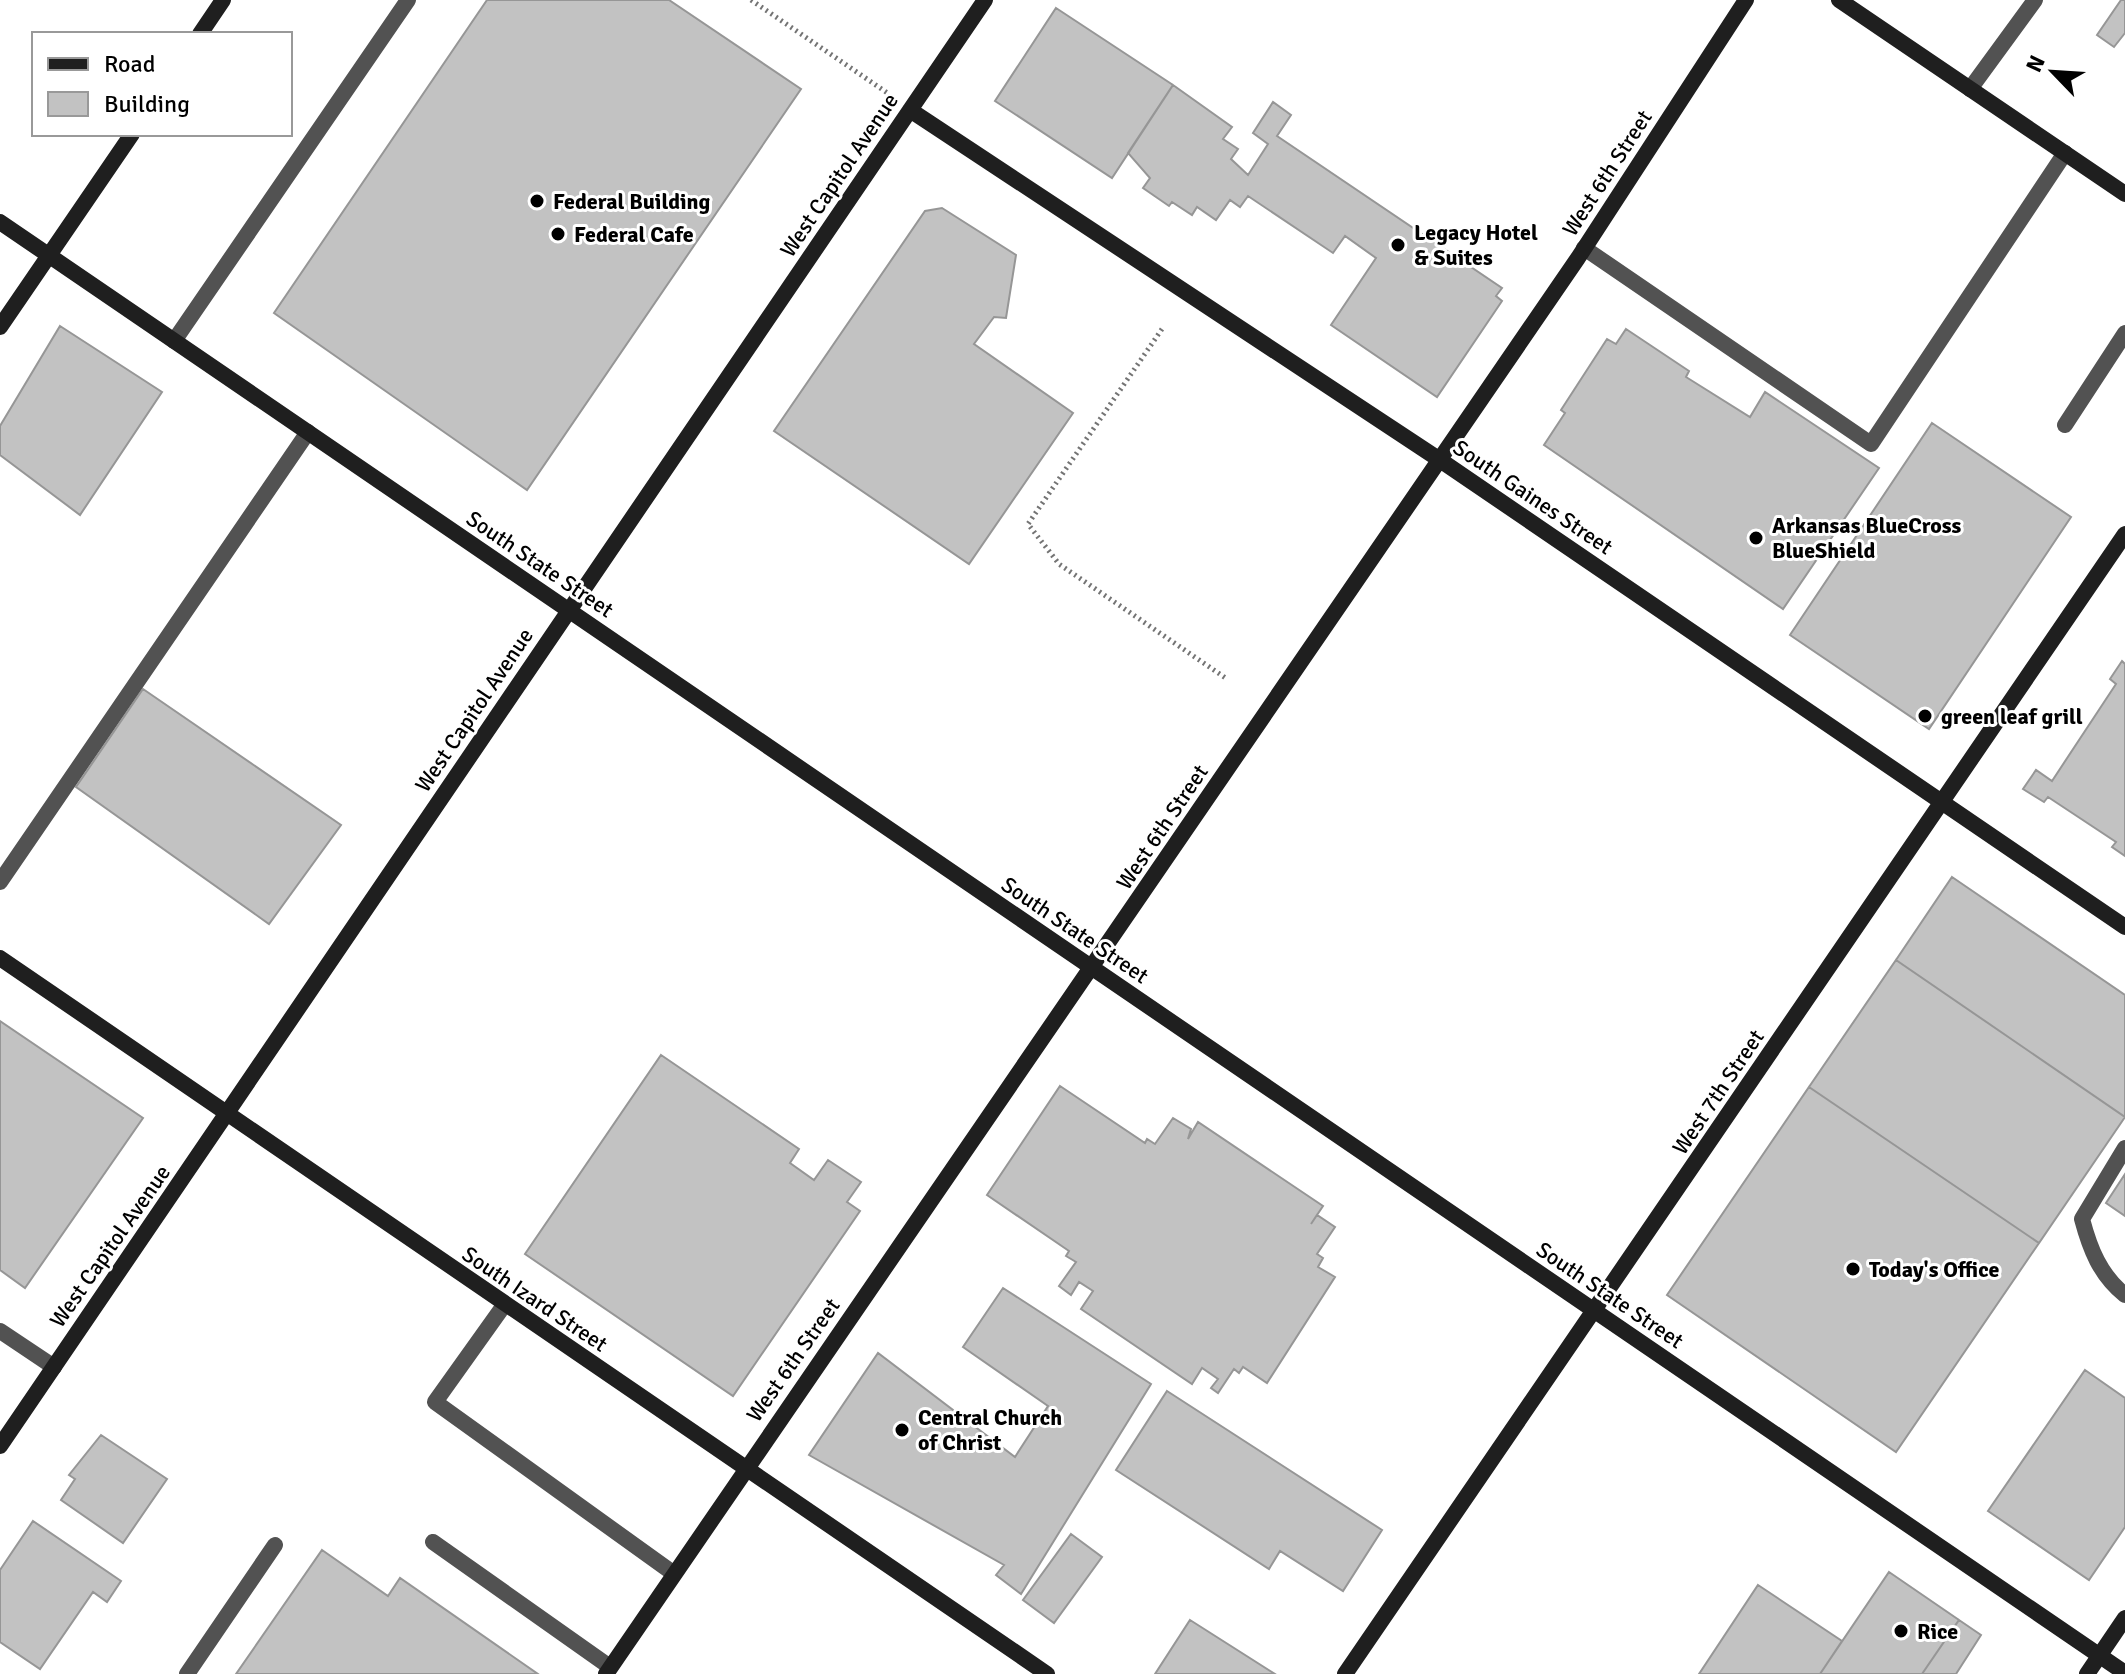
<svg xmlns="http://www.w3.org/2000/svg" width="2125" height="1674" viewBox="0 0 2125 1674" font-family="Signika,sans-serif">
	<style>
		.building { fill: #c2c2c2; stroke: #969696; stroke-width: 2 }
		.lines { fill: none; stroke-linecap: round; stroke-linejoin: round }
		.path { stroke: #747474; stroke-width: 5; stroke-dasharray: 2 4; stroke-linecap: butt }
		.lane { stroke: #525252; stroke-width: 16 }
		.secondary { stroke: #1f1f1f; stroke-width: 16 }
		.poi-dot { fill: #000; stroke: #fff; stroke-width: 3 }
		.labels { text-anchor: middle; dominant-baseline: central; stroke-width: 6; stroke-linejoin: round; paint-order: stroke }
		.street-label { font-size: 22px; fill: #000; stroke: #fff }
		.poi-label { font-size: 22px; font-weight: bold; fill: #000; stroke: #fff; text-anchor: start }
	</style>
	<rect width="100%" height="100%" fill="#fff"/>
	<path class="building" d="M 487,0 L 669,0 L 801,89 L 527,490 L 274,313 Z
		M 2121,0 L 2125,0 L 2125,33 L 2114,47 L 2097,35 Z
		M 1056,8 L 1173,85 L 1112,178 L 995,101 Z
		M 1173,85 L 1232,127 L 1223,139 L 1238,149 L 1231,159 L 1248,175 L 1268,144 L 1253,133 L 1273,102 L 1291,115 L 1277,136 L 1502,288 L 1496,296 L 1502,301 L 1437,397 L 1331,325 L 1376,258 L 1345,236 L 1333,253 L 1248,196 L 1240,207 L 1230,200 L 1216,220 L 1197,207 L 1192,215 L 1172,202 L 1169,206 L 1143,188 L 1150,178 L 1128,153 Z
		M 942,208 L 1016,255 L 1006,318 L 994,317 L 974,344 L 1073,413 L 969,564 L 774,431 L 925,211 Z
		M 60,326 L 162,392 L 80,515 L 0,455 L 0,426 Z
		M 1626,329 L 1689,371 L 1686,377 L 1750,417 L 1765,392 L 1879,468 L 1783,609 L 1544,445 L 1565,413 L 1561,410 L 1607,339 L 1616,344 Z
		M 1932,423 L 2071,517 L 1929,729 L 1790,635 Z
		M 2122,661 L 2125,664 L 2125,856 L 2112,847 L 2116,842 L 2048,797 L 2044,802 L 2023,789 L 2036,770 L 2052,781 L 2116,684 L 2110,679 Z
		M 143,689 L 341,825 L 269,924 L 76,787 Z
		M 1952,877 L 2125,995 L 2125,1117 L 1896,960 Z
		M 1896,960 L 2125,1117 L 2039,1243 L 1809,1087 Z
		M 0,1021 L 143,1118 L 25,1288 L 0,1270 Z
		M 661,1055 L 799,1149 L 790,1163 L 814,1180 L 828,1160 L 861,1182 L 847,1202 L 860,1211 L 733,1396 L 525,1254 Z
		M 1060,1086 L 1145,1143 L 1147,1139 L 1155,1144 L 1173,1118 L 1191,1129 L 1188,1139 L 1198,1122 L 1323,1206 L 1311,1224 L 1317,1215 L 1335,1227 L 1317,1254 L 1323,1258 L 1318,1267 L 1335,1277 L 1267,1383 L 1243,1367 L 1239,1373 L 1234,1369 L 1218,1393 L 1211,1388 L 1218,1379 L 1202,1368 L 1192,1384 L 1081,1309 L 1093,1291 L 1079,1282 L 1071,1295 L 1059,1286 L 1076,1262 L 1066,1256 L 1069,1251 L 987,1195 Z
		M 1809,1087 L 2039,1243 L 1896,1452 L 1667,1295 Z
		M 2125,1174 L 2125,1216 L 2106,1203 Z
		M 1003,1288 L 1151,1384 L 1021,1594 L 996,1575 L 1004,1565 L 809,1455 L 878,1353 L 1015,1457 L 1048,1406 L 963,1347 Z
		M 2085,1370 L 2125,1398 L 2125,1527 L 2089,1580 L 1988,1511 Z
		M 1167,1391 L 1382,1530 L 1343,1591 L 1280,1551 L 1269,1569 L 1116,1470 Z
		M 101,1435 L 167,1479 L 123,1543 L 61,1500 L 75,1479 L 69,1475 Z
		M 33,1521 L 121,1581 L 107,1602 L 93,1592 L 40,1669 L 0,1642 L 0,1570 Z
		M 1071,1534 L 1102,1557 L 1054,1623 L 1023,1600 Z
		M 322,1550 L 388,1596 L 400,1578 L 538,1674 L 236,1674 Z
		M 1889,1572 L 1959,1620 L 1922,1674 L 1820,1674 Z
		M 1758,1585 L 1842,1641 L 1820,1674 L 1699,1674 Z
		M 1190,1620 L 1275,1674 L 1155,1674 Z
		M 1959,1620 L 1981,1635 L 1956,1674 L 1922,1674 Z"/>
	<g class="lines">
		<path class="path" d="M 751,0 L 889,94
			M 1162,329 L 1028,524 L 1059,564 L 1227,679"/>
		<path class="lane" d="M 1970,89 L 2035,0
			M 1584,248 L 1871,444 L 2065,153
			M 174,341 L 408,0
			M 2065,425 L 2125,333
			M 0,882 L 308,432
			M 2125,1148 L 2082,1219 C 2090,1249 2100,1275 2125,1295
			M 505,1304 L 435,1402 L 673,1573
			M 0,1331 L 54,1367
			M 433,1542 L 610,1667
			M 187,1674 L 275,1545"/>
		<path class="secondary" d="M 1839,0 L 2125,194
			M 200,34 L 223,0
			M 910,110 L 1440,460 L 2125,927
			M 0,222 L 2125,1673
			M 0,327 L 132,134
			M 0,958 L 1047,1674
			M 0,1446 L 985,0
			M 606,1674 L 1578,258 L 1746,0
			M 1345,1674 L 2125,534
			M 2087,1674 L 2125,1618"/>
	</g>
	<g class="poi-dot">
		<circle cx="537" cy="201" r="8"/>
		<circle cx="558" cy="234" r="8"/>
		<circle cx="1398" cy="245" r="8"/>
		<circle cx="1756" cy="538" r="8"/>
		<circle cx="1925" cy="716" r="8"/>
		<circle cx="1853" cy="1269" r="8"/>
		<circle cx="902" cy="1430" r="8"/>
		<circle cx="1901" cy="1631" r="8"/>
	</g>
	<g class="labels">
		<g class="street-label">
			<text transform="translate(1607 173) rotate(-57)">West 6th Street</text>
			<text transform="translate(839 175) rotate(-56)">West Capitol Avenue</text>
			<text transform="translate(1533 497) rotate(34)">South Gaines Street</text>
			<text transform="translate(540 564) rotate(34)">South State Street</text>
			<text transform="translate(474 710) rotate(-56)">West Capitol Avenue</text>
			<text transform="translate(1162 827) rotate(-56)">West 6th Street</text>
			<text transform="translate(1075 930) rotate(34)">South State Street</text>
			<text transform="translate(1718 1092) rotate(-56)">West 7th Street</text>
			<text transform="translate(110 1246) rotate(-55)">West Capitol Avenue</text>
			<text transform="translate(1610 1295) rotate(34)">South State Street</text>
			<text transform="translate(535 1299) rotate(34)">South Izard Street</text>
			<text transform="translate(793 1360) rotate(-55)">West 6th Street</text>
		</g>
		<g class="poi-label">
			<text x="553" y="201">Federal Building</text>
			<text x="1414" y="232">Legacy Hotel<tspan x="1414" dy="25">&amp; Suites</tspan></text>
			<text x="574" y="234">Federal Cafe</text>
			<text x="1772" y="525">Arkansas BlueCross<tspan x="1772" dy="25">BlueShield</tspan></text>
			<text x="1941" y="716">green leaf grill</text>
			<text x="1869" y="1269">Today's Office</text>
			<text x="918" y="1417">Central Church<tspan x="918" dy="25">of Christ</tspan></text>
			<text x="1917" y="1631">Rice</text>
		</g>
	</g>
	<rect x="32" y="32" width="260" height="104" fill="#ffffff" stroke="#999999" stroke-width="2"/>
	<rect x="48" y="58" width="40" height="12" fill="#1f1f1f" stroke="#999999" stroke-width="2"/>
	<text x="104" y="72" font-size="24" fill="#000000">Road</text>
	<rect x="48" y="92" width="40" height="24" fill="#c2c2c2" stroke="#999999" stroke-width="2"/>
	<text x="104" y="112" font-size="24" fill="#000000">Building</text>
	<g transform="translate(2053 72) rotate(295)" stroke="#ffffff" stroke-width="6" paint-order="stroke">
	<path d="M0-6L14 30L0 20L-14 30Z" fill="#000000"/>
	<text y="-12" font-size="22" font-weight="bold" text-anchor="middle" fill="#000000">N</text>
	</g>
</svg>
